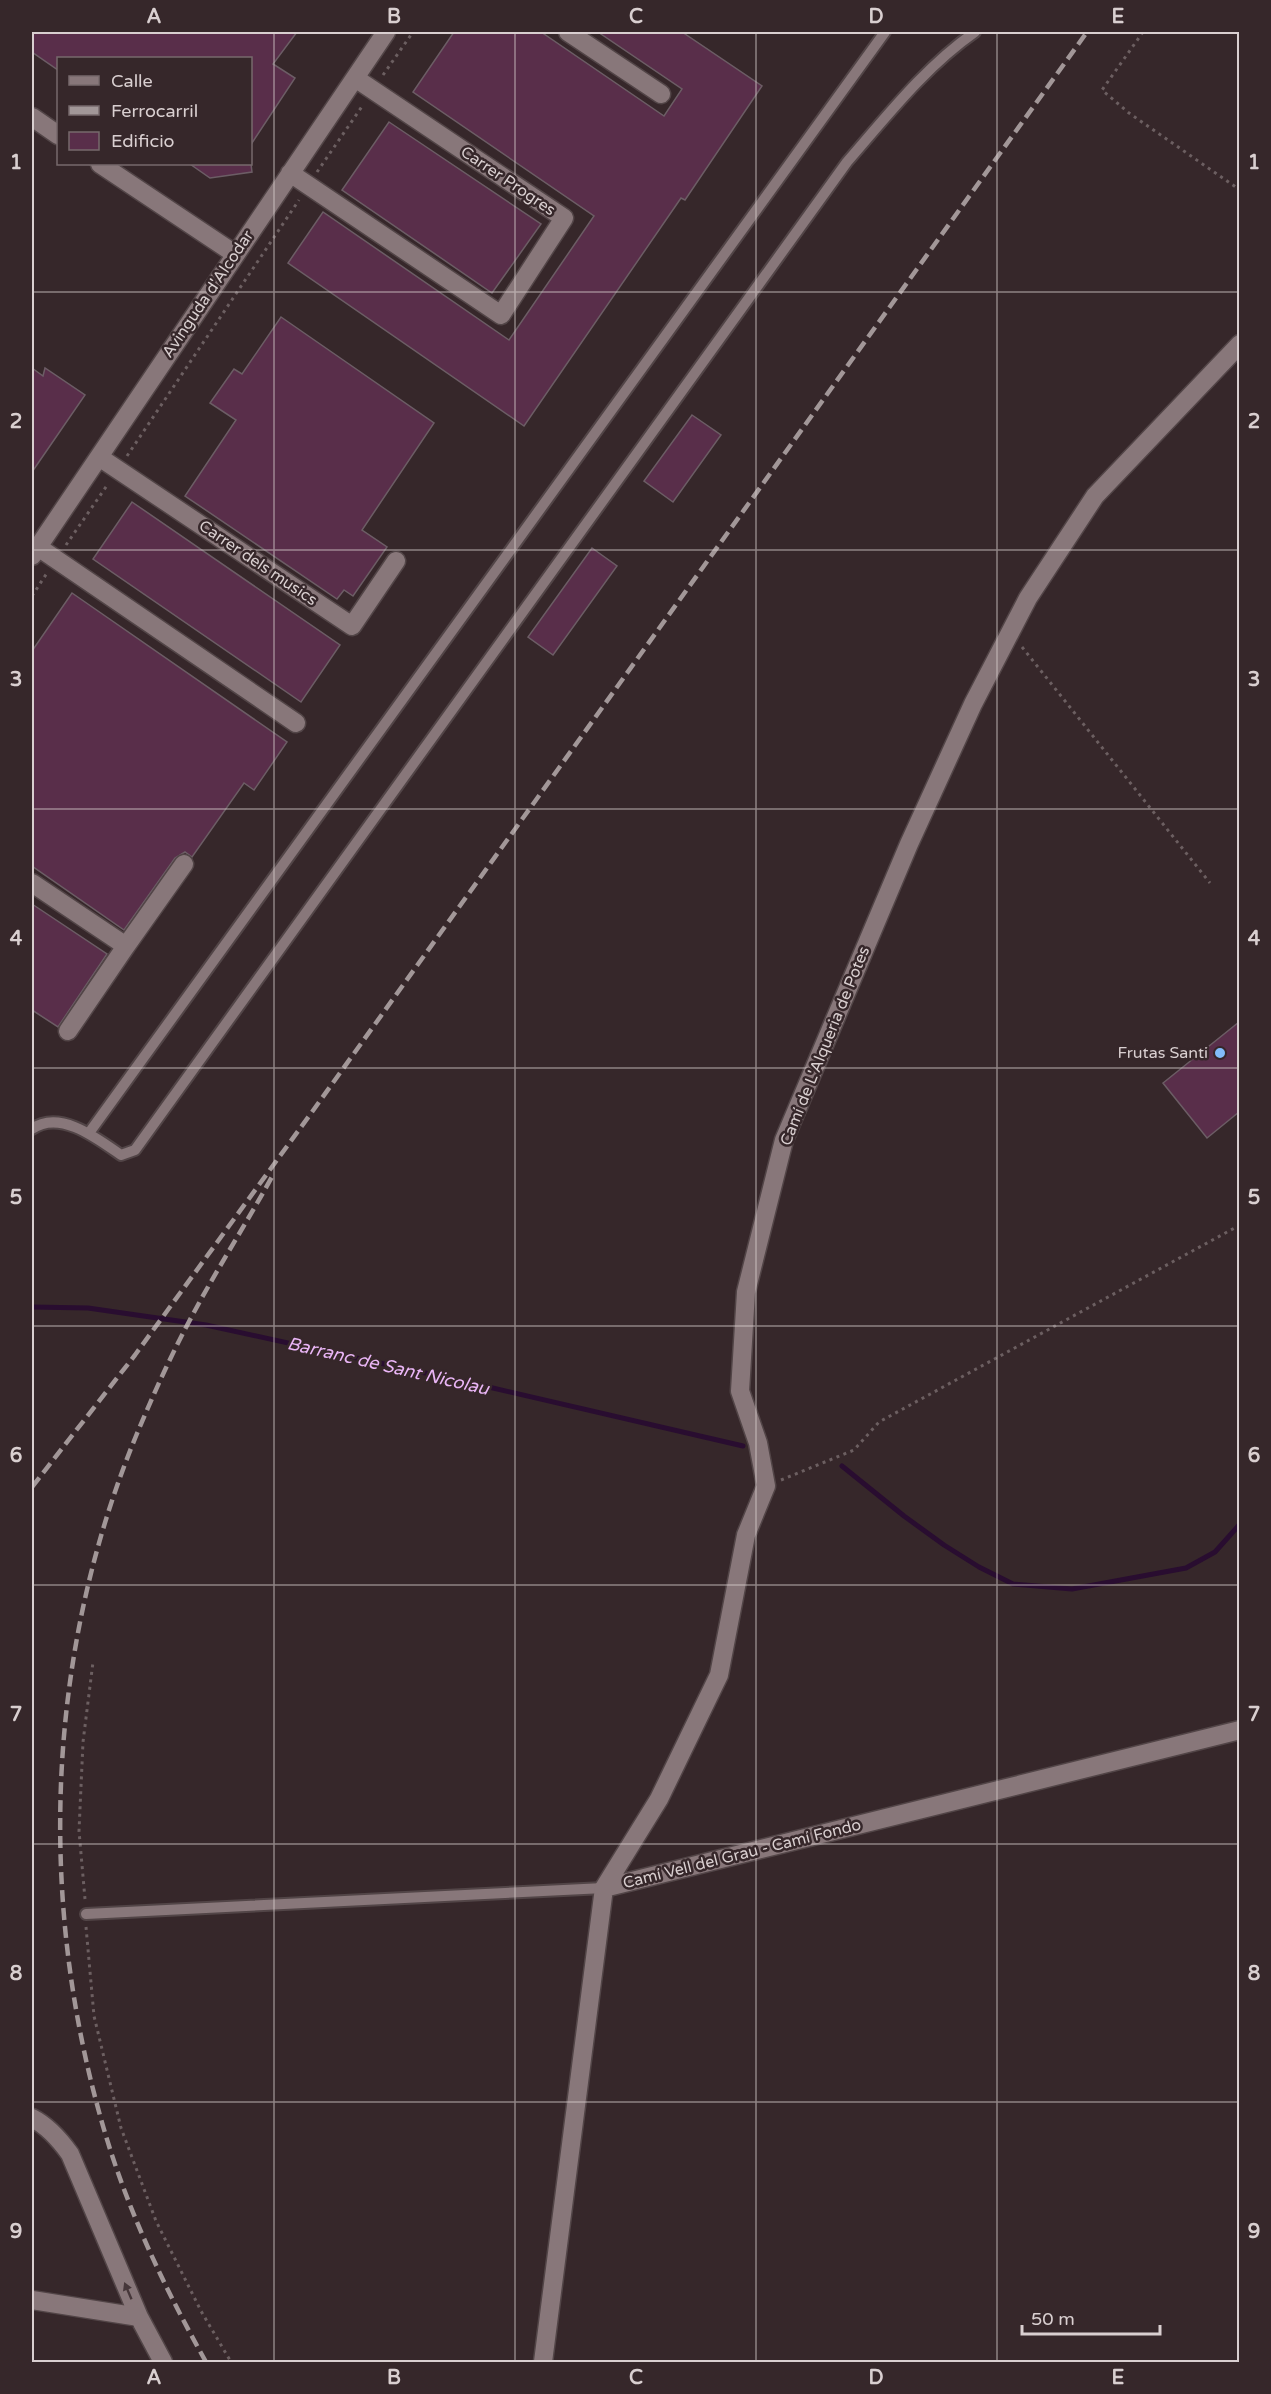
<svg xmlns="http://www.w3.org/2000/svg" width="1271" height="2394" viewBox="0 0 1271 2394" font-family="'Varela Round',sans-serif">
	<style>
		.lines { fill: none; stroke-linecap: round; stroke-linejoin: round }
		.stream { stroke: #290d30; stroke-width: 5 }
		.building { fill: #592e4a; stroke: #6c5d65; stroke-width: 1.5 }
		.lane-casing { stroke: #524547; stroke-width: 14 }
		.street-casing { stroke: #524547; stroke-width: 21 }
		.path { stroke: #6c5f61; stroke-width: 3; stroke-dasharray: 3 4.5; stroke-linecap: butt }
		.lane { stroke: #88777a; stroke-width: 10 }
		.street { stroke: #88777a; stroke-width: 18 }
		.rail { stroke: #a29798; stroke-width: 4.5; stroke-dasharray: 12 6; stroke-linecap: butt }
		.oneway { fill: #46373a }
		.grid { fill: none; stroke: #d9cfd0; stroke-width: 1.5; stroke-opacity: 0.55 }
		.poi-dot { fill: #82bcfa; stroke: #36272a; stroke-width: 2 }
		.labels { text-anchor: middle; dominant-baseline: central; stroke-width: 5; stroke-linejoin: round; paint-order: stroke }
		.street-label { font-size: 16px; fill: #d9cfd0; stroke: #36272a }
		.poi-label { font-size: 16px; fill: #d9cfd0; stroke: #36272a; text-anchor: end }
		.water-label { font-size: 18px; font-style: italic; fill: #e9b5f5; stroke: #36272a }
		.neatline { fill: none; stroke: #d9cfd0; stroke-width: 2 }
		.grid-label { font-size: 20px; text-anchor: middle; font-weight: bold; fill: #d9cfd0 }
	</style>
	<rect width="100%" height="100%" fill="#36272a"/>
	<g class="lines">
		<path class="stream" d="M 32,1307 L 88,1308 L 206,1325 L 480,1385 L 743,1446
			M 842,1466 L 904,1516 L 944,1545 L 979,1567 L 1013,1584 L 1072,1589 L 1186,1568 L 1215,1552 L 1240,1524"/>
	</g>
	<path class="building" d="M 32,32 L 297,32 L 273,64 L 295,78 L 250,146 L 250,58 L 58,58 L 58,70 L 32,52 Z
		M 454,32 L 541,32 L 664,116 L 682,89 L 598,32 L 682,32 L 762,86 L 685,200 L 681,198 L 524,426 L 288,263 L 323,212 L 509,340 L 594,216 L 413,92 Z
		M 389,122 L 541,224 L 492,293 L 342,190 Z
		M 190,164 L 251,164 L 252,172 L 210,178 Z
		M 281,317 L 434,423 L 362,530 L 387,547 L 353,596 L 344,590 L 337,599 L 185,496 L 236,420 L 210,403 L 234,369 L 242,374 Z
		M 32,368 L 43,376 L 45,368 L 85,395 L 32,472 Z
		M 692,415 L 721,435 L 673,502 L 644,481 Z
		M 132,502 L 340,645 L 301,702 L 93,559 Z
		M 592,548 L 617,566 L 553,655 L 528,637 Z
		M 72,593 L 287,742 L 254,790 L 244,783 L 192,857 L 185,852 L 175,858 L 124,930 L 32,866 L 32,651 Z
		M 32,904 L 107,954 L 58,1027 L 32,1010 Z
		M 1239,1022 L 1239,1112 L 1207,1138 L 1163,1083 Z"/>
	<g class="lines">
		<g class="lane-casing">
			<path id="lane" d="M 32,1129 C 60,1109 98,1139 121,1155 L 135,1150 L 847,162 C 887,116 925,67 975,32
				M 89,1133 L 885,32
				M 86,1914 L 604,1888"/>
		</g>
		<g class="street-casing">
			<path id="street" d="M 568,32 L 661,94
				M 32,117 L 58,135
				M 100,164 L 235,254
				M 290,173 L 501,315 L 564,218 L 355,78
				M 99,457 L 352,626 L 396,561
				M 38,547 L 296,723
				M 32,556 L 386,32
				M 32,883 L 126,946 L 184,864
				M 68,1031 L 126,946
				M 604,1888 L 1240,1730
				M 32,2118 C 48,2126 60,2140 70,2154 L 139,2317 L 163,2362
				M 32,2300 L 139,2317
				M 543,2362 L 604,1888 L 659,1799 L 719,1675 L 746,1535 L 766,1486 L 758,1443 L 740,1391 L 746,1292 L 784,1140 L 909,844 L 973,704 L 1028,598 L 1095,496 L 1240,344"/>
		</g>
		<path class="path" d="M 1143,32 L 1102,90 L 1129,113 L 1240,190
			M 383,75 L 413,32
			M 317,172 L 363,105
			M 127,456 L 299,200
			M 66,545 L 108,484
			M 32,596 L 47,573
			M 1022,647 L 1210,883
			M 781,1480 L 854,1450 L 879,1422 L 1240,1225
			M 85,1899 L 79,1831 L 83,1742 L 93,1662
			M 86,1927 L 94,2016 L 121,2128 L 156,2221 L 201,2311 L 231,2362"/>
		<use href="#lane" class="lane"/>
		<use href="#street" class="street"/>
		<path class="rail" d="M 32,1487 L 135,1355 L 312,1112 L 1087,32
			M 206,2362 C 168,2294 134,2224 110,2149 C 37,1918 43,1662 136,1436 C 153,1395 171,1355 192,1316 C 218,1267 248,1221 274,1173"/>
	</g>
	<defs><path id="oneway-solid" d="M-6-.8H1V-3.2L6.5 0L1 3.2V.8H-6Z" transform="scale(1.5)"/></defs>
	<use class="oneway" href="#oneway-solid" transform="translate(128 2291) rotate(-113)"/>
	<path class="grid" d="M 274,32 L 274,2362M 515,32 L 515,2362M 756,32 L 756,2362M 997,32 L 997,2362M 32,292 L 1240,292M 32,550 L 1240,550M 32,809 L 1240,809M 32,1068 L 1240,1068M 32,1326 L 1240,1326M 32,1585 L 1240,1585M 32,1844 L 1240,1844M 32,2102 L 1240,2102"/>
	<circle class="poi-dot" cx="1220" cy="1053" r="6"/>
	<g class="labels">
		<g class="street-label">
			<text transform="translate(508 181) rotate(34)">Carrer Progres</text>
			<text transform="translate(208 294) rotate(-56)">Avinguda d'Alcodar</text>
			<text transform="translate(258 563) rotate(34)">Carrer dels musics</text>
			<text transform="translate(825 1046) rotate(-68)">Camí de L'Alqueria de Potes</text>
			<text transform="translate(742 1854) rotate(-14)">Camí Vell del Grau - Camí Fondo</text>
		</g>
		<g class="poi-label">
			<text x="1208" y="1053">Frutas Santi</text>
		</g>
		<g class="water-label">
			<text transform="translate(388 1366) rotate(13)">Barranc de Sant Nicolau</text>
		</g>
	</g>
	<rect width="1271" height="2394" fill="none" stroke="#36272a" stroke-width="66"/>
	<rect x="57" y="57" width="195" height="108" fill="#36272a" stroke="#776a6c" stroke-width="1.5"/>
	<rect x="69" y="76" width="30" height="9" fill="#88777a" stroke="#776a6c" stroke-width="1.5"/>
	<text x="111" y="87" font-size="18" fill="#d9cfd0">Calle</text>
	<rect x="69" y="106" width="30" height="9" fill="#a29798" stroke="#776a6c" stroke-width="1.5"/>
	<text x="111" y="117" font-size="18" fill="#d9cfd0">Ferrocarril</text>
	<rect x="69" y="132" width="30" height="18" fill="#592e4a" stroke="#776a6c" stroke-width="1.5"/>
	<text x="111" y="147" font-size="18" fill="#d9cfd0">Edificio</text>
	<path d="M1022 2325v9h138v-9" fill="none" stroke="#d9cfd0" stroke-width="3"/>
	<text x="1031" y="2325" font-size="18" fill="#d9cfd0" stroke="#36272a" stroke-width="4.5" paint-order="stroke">50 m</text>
	<rect x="33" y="33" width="1205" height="2328" class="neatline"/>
	<g class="grid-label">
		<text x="154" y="23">A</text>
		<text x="394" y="23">B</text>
		<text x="636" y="23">C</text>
		<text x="876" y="23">D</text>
		<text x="1118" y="23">E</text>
		<text x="16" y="169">1</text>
		<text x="1254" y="169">1</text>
		<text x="16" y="428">2</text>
		<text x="1254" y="428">2</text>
		<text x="16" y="686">3</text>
		<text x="1254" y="686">3</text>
		<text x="16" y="945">4</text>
		<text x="1254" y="945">4</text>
		<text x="16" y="1204">5</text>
		<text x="1254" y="1204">5</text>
		<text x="16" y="1462">6</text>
		<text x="1254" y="1462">6</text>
		<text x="16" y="1721">7</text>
		<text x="1254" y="1721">7</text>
		<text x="16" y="1980">8</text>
		<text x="1254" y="1980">8</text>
		<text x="16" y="2238">9</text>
		<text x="1254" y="2238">9</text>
		<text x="154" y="2384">A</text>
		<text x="394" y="2384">B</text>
		<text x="636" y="2384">C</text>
		<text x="876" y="2384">D</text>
		<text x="1118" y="2384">E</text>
	</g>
</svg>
